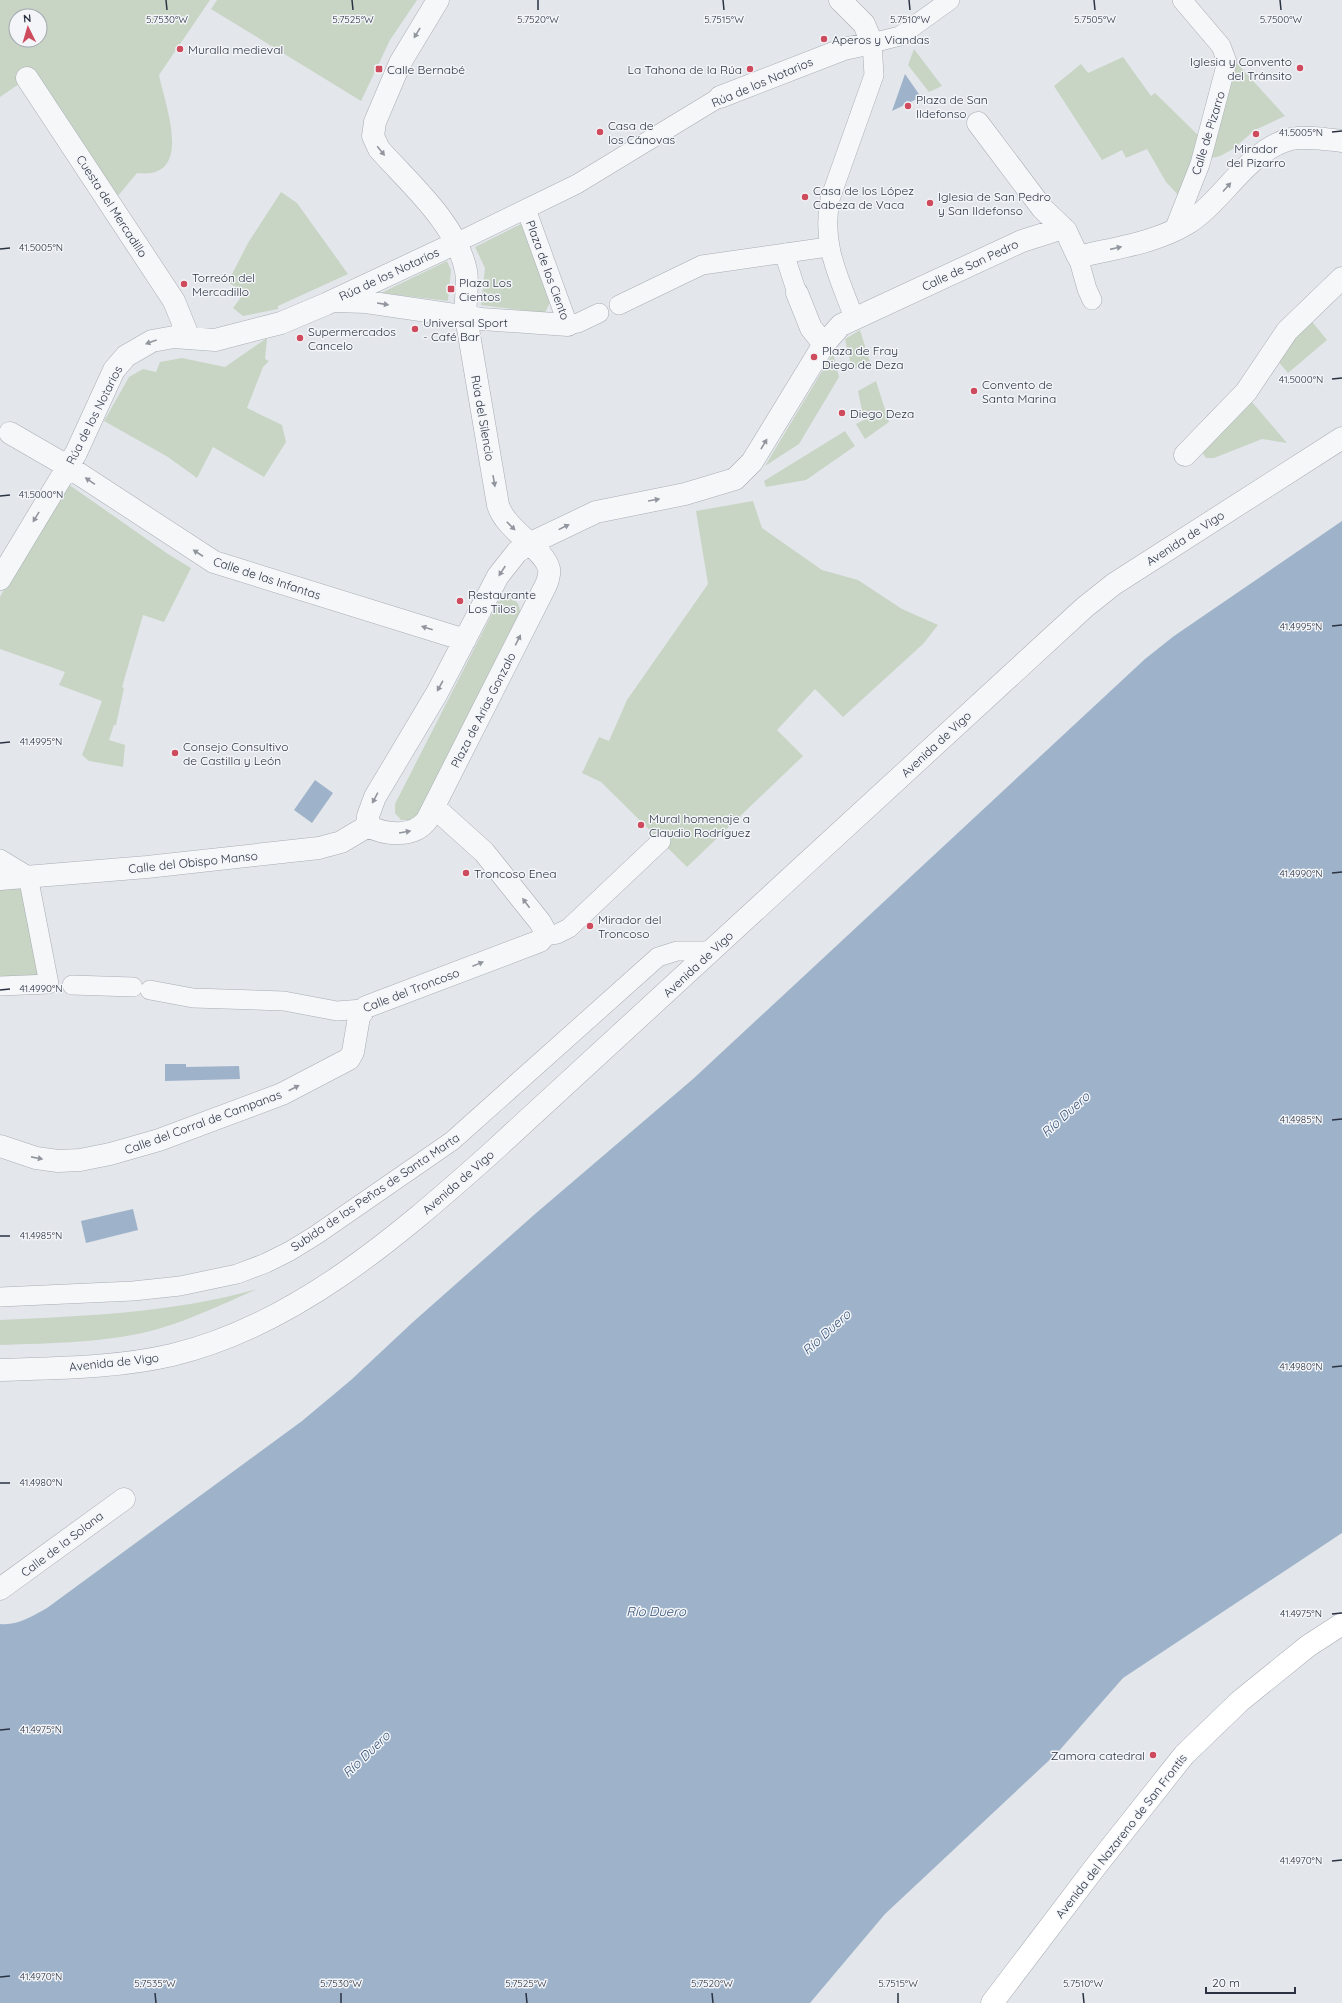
<svg xmlns="http://www.w3.org/2000/svg" width="1342" height="2003" viewBox="0 0 1342 2003" font-family="Quicksand,sans-serif">
	<style>
		.green { fill: #c8d5c4; fill-rule: evenodd }
		.water { fill: #9eb3ca }
		.lines { fill: none; stroke-linecap: round; stroke-linejoin: round }
		.pedestrian-casing { stroke: #a8adb5; stroke-width: 20 }
		.minor-casing { stroke: #a8adb5; stroke-width: 23 }
		.tertiary-casing { stroke: #a8adb5; stroke-width: 23 }
		.secondary-casing { stroke: #a8adb5; stroke-width: 23 }
		.pedestrian { stroke: #f6f7f9; stroke-width: 19 }
		.minor { stroke: #f6f7f9; stroke-width: 22 }
		.tertiary { stroke: #f6f7f9; stroke-width: 22 }
		.secondary { stroke: #fff; stroke-width: 22 }
		.oneway { fill: #90959e }
		.ticks { fill: none; stroke: #2b3343; stroke-width: 1.5 }
		.poi-dot { fill: #ce4a5d; stroke: #f3f5f8; stroke-width: 1.5 }
		.labels { text-anchor: middle; dominant-baseline: central; stroke-width: 3; stroke-linejoin: round; paint-order: stroke }
		.poi-label { font-size: 12px; fill: #2b3343; stroke: #f3f5f8; text-anchor: start }
		.street-label { font-size: 12px; fill: #2b3343; stroke: #f3f5f8 }
		.water-label { font-size: 13px; font-style: italic; fill: #355277; stroke: #f3f5f8 }
		.ticks-label { font-size: 10px; text-anchor: middle; fill: #2b3343; stroke: #f3f5f8; stroke-width: 3; stroke-linejoin: round; paint-order: stroke }
	</style>
	<rect width="100%" height="100%" fill="#e3e6eb"/>
	<path class="green" d="M 0,0 L 210,0 L 159,75 C 165,105 195,180 137,173 L 117,197 L 35,73 L 0,97 ZM 16,16 L 40,16 L 40,40 L 16,40 Z
		M 217,0 L 417,0 L 390,40 L 361,101 L 211,9 Z
		M 914,49 L 942,86 L 929,92 L 908,65 Z
		M 1123,57 L 1151,96 L 1155,93 L 1199,136 L 1180,197 L 1166,182 L 1147,149 L 1126,158 L 1122,150 L 1102,160 L 1054,86 L 1081,64 L 1088,73 Z
		M 1235,61 L 1285,116 L 1255,130 L 1233,149 L 1220,156 L 1207,159 Z
		M 281,192 L 297,203 L 348,274 L 278,306 L 278,309 L 243,316 L 233,308 L 244,293 L 228,282 L 248,243 Z
		M 521,224 L 550,302 L 545,313 L 481,305 L 485,268 L 475,247 Z
		M 447,261 L 451,270 L 448,301 L 381,293 Z
		M 1309,318 L 1327,340 L 1288,373 L 1277,360 Z
		M 860,330 L 870,362 L 852,370 L 845,339 Z
		M 267,338 L 265,359 L 269,361 L 263,367 L 247,408 L 282,425 L 286,442 L 264,477 L 213,447 L 197,478 L 168,457 L 104,421 L 129,377 L 143,369 L 156,372 L 160,362 L 182,358 L 225,367 Z
		M 833,353 L 839,377 L 799,444 L 765,466 Z
		M 876,381 L 889,422 L 865,439 L 856,424 L 864,420 L 858,391 Z
		M 1252,402 L 1287,443 L 1262,439 L 1214,458 L 1206,458 L 1202,452 Z
		M 845,431 L 855,446 L 806,480 L 766,487 L 764,481 Z
		M 68,484 L 168,554 L 191,568 L 164,622 L 143,615 L 122,687 L 124,688 L 116,725 L 114,725 L 109,740 L 125,745 L 123,767 L 89,761 L 82,755 L 102,701 L 59,685 L 65,672 L 0,649 L 0,597 L 17,565 Z
		M 753,501 L 762,528 L 822,570 L 858,580 L 902,609 L 938,625 L 923,644 L 843,717 L 815,689 L 777,730 L 803,756 L 687,867 L 601,782 L 582,773 L 599,737 L 609,741 L 627,700 L 708,584 L 696,511 Z
		M 505,598 C 515,597 520,603 520,613 L 417,815 L 409,820 L 401,820 L 395,813 L 395,804 L 498,602 Z
		M 23,885 L 39,975 L 0,977 L 0,888 Z
		M 257,1289 C 225,1303 192,1319 158,1329 C 107,1343 53,1343 0,1345 L 0,1320 C 86,1316 174,1313 257,1289 Z"/>
	<path class="water" d="M 905,74 L 921,97 L 892,111 Z
		M 1342,521 L 1342,1533 L 1123,1678 L 1058,1752 L 885,1914 L 810,2003 L 0,2003 L 0,1624 C 17,1626 33,1616 47,1608 L 302,1421 L 351,1380 L 413,1322 L 535,1214 L 693,1079 L 1145,659 L 1174,636 Z
		M 315,780 L 333,793 L 312,823 L 294,810 Z
		M 165,1064 L 186,1064 L 186,1067 L 239,1066 L 240,1079 L 165,1081 Z
		M 133,1209 L 138,1230 L 86,1243 L 81,1221 Z"/>
	<g class="lines">
		<g class="pedestrian-casing">
			<path id="pedestrian" d="M 830,199 L 874,75 L 872,43 L 900,36 L 950,0
				M 830,201 C 821,245 840,279 854,318
				M 526,209 L 568,325 L 578,323 L 599,313
				M 1174,230 L 1200,164 L 1227,62 L 1221,46 L 1182,0
				M 456,243 L 577,184 L 720,97
				M 784,253 L 797,293
				M 1078,257 L 1087,289 L 1092,300
				M 619,305 L 702,265 L 828,247
				M 0,859 L 28,876 L 49,984 L 0,986
				M 544,936 L 557,934 L 569,928 L 661,841
				M 72,985 L 133,987
				M 150,990 L 193,998 L 284,1001 L 337,1011 L 363,1009
				M 0,1297 L 133,1291 L 180,1286 L 237,1274 L 266,1263 L 290,1251 L 316,1235 L 452,1141 L 658,957 L 677,951 L 712,951"/>
		</g>
		<g class="minor-casing">
			<path id="minor" d="M 27,78 L 174,301 L 189,338
				M 720,97 L 844,49 L 872,43 L 864,24 L 840,0
				M 978,123 L 1042,208 L 1066,231 L 1078,257 C 1114,248 1156,243 1188,223 C 1223,201 1249,149 1291,139 C 1307,136 1325,139 1342,141
				M 797,293 L 811,328 L 824,344
				M 336,301 L 366,302 L 482,319 L 568,325
				M 10,433 L 67,466 L 214,562 L 465,640
				M 1185,455 L 1246,392 L 1287,331 L 1342,278
				M 0,579 L 76,453 L 114,370 L 126,356 L 152,341 L 174,337 L 215,340 L 281,323 L 326,304 L 456,243
				M 368,826 C 385,835 414,838 427,820 L 546,585 C 548,580 550,575 549,569 C 544,548 506,531 498,505 L 466,317 C 464,302 469,286 466,271 C 457,224 410,184 379,149 L 373,136 L 375,122 L 400,63 L 438,0
				M 368,826 L 368,816 L 375,797 L 437,693 L 498,576 L 517,552 L 529,544 L 596,512 L 685,494 L 735,479 L 752,462 L 824,344 L 841,325 L 1022,241 L 1063,228
				M 0,879 L 147,867 L 319,848 L 341,842 L 368,826
				M 0,1146 L 36,1158 L 58,1161 L 80,1160 L 110,1154 L 159,1140 L 282,1094 L 349,1059 L 353,1052 L 359,1017 L 366,1007 L 540,941 L 544,936 L 545,931 L 540,922 L 484,852 L 434,807
				M 0,1589 L 124,1499"/>
		</g>
		<g class="tertiary-casing">
			<path id="tertiary" d="M 0,1370 C 57,1368 116,1368 172,1355 C 294,1326 398,1236 489,1155 L 1085,607 L 1114,584 L 1342,438"/>
		</g>
		<g class="secondary-casing">
			<path id="secondary" d="M 992,2003 L 1096,1866 L 1184,1755 L 1240,1701 L 1308,1646 L 1342,1624"/>
		</g>
		<use href="#pedestrian" class="pedestrian"/>
		<use href="#minor" class="minor"/>
		<use href="#tertiary" class="tertiary"/>
		<use href="#secondary" class="secondary"/>
	</g>
	<defs><path id="oneway-solid" d="M-6-.8H1V-3.2L6.5 0L1 3.2V.8H-6Z"/></defs>
	<g class="oneway">
		<use href="#oneway-solid" transform="translate(417 33) rotate(121)"/>
		<use href="#oneway-solid" transform="translate(381 151) rotate(51)"/>
		<use href="#oneway-solid" transform="translate(1227 187) rotate(-48)"/>
		<use href="#oneway-solid" transform="translate(1116 248) rotate(-13)"/>
		<use href="#oneway-solid" transform="translate(383 304) rotate(9)"/>
		<use href="#oneway-solid" transform="translate(151 342) rotate(160)"/>
		<use href="#oneway-solid" transform="translate(764 444) rotate(-59)"/>
		<use href="#oneway-solid" transform="translate(90 481) rotate(-146)"/>
		<use href="#oneway-solid" transform="translate(494 481) rotate(80)"/>
		<use href="#oneway-solid" transform="translate(654 500) rotate(-10)"/>
		<use href="#oneway-solid" transform="translate(36 517) rotate(121)"/>
		<use href="#oneway-solid" transform="translate(511 526) rotate(45)"/>
		<use href="#oneway-solid" transform="translate(564 527) rotate(-26)"/>
		<use href="#oneway-solid" transform="translate(198 553) rotate(-147)"/>
		<use href="#oneway-solid" transform="translate(502 571) rotate(123)"/>
		<use href="#oneway-solid" transform="translate(427 628) rotate(-163)"/>
		<use href="#oneway-solid" transform="translate(518 640) rotate(-63)"/>
		<use href="#oneway-solid" transform="translate(440 686) rotate(119)"/>
		<use href="#oneway-solid" transform="translate(375 798) rotate(118)"/>
		<use href="#oneway-solid" transform="translate(405 832) rotate(-10)"/>
		<use href="#oneway-solid" transform="translate(526 903) rotate(-127)"/>
		<use href="#oneway-solid" transform="translate(478 964) rotate(-22)"/>
		<use href="#oneway-solid" transform="translate(294 1088) rotate(-27)"/>
		<use href="#oneway-solid" transform="translate(37 1158) rotate(11)"/>
	</g>
	<path class="ticks" d="M 166,0 L 167,10M 352,0 L 353,10M 538,0 L 538,10M 723,0 L 724,10M 909,0 L 910,10M 1094,0 L 1095,10M 1280,0 L 1281,10M 1332,132 L 1342,131M 0,249 L 10,248M 1332,379 L 1342,378M 0,496 L 10,495M 1332,626 L 1342,625M 0,743 L 10,742M 1332,873 L 1342,872M 0,990 L 10,989M 1332,1120 L 1342,1119M 0,1236 L 10,1236M 1332,1367 L 1342,1366M 0,1483 L 10,1483M 1332,1614 L 1342,1613M 0,1730 L 10,1729M 1332,1861 L 1342,1860M 0,1977 L 10,1976M 155,1993 L 156,2003M 341,1993 L 341,2003M 526,1993 L 527,2003M 712,1993 L 713,2003M 898,1993 L 898,2003M 1083,1993 L 1084,2003"/>
	<g class="poi-dot">
		<circle cx="824" cy="39" r="4"/>
		<circle cx="180" cy="49" r="4"/>
		<circle cx="1300" cy="68" r="4"/>
		<rect x="375" y="65" width="8" height="8" rx="2"/>
		<circle cx="750" cy="69" r="4"/>
		<circle cx="908" cy="106" r="4"/>
		<circle cx="600" cy="132" r="4"/>
		<circle cx="1256" cy="134" r="4"/>
		<circle cx="805" cy="197" r="4"/>
		<circle cx="930" cy="203" r="4"/>
		<circle cx="184" cy="284" r="4"/>
		<rect x="447" y="285" width="8" height="8" rx="2"/>
		<circle cx="415" cy="329" r="4"/>
		<circle cx="300" cy="338" r="4"/>
		<circle cx="814" cy="357" r="4"/>
		<circle cx="974" cy="391" r="4"/>
		<circle cx="842" cy="413" r="4"/>
		<circle cx="460" cy="601" r="4"/>
		<circle cx="175" cy="753" r="4"/>
		<circle cx="641" cy="825" r="4"/>
		<circle cx="466" cy="873" r="4"/>
		<circle cx="590" cy="926" r="4"/>
		<circle cx="1153" cy="1755" r="4"/>
	</g>
	<g class="labels">
		<g class="poi-label">
			<text x="832" y="39">Aperos y Viandas</text>
			<text x="188" y="49">Muralla medieval</text>
			<text x="1292" y="61" text-anchor="end">Iglesia y Convento<tspan x="1292" dy="14">del Tránsito</tspan></text>
			<text x="387" y="69">Calle Bernabé</text>
			<text x="742" y="69" text-anchor="end">La Tahona de la Rúa</text>
			<text x="916" y="99">Plaza de San<tspan x="916" dy="14">Ildefonso</tspan></text>
			<text x="608" y="125">Casa de<tspan x="608" dy="14">los Cánovas</tspan></text>
			<text x="1256" y="148" text-anchor="middle">Mirador<tspan x="1256" dy="14">del Pizarro</tspan></text>
			<text x="813" y="190">Casa de los López<tspan x="813" dy="14">Cabeza de Vaca</tspan></text>
			<text x="938" y="196">Iglesia de San Pedro<tspan x="938" dy="14">y San Ildefonso</tspan></text>
			<text x="192" y="277">Torreón del<tspan x="192" dy="14">Mercadillo</tspan></text>
			<text x="459" y="282">Plaza Los<tspan x="459" dy="14">Cientos</tspan></text>
			<text x="423" y="322">Universal Sport<tspan x="423" dy="14">- Café Bar</tspan></text>
			<text x="308" y="331">Supermercados<tspan x="308" dy="14">Cancelo</tspan></text>
			<text x="822" y="350">Plaza de Fray<tspan x="822" dy="14">Diego de Deza</tspan></text>
			<text x="982" y="384">Convento de<tspan x="982" dy="14">Santa Marina</tspan></text>
			<text x="850" y="413">Diego Deza</text>
			<text x="468" y="594">Restaurante<tspan x="468" dy="14">Los Tilos</tspan></text>
			<text x="183" y="746">Consejo Consultivo<tspan x="183" dy="14">de Castilla y León</tspan></text>
			<text x="649" y="818">Mural homenaje a<tspan x="649" dy="14">Claudio Rodríguez</tspan></text>
			<text x="474" y="873">Troncoso Enea</text>
			<text x="598" y="919">Mirador del<tspan x="598" dy="14">Troncoso</tspan></text>
			<text x="1145" y="1755" text-anchor="end">Zamora catedral</text>
		</g>
		<g class="street-label">
			<text transform="translate(762 82) rotate(-23)">Rúa de los Notarios</text>
			<text transform="translate(1208 133) rotate(-73)">Calle de Pizarro</text>
			<text transform="translate(112 206) rotate(57)">Cuesta del Mercadillo</text>
			<text transform="translate(970 265) rotate(-25)">Calle de San Pedro</text>
			<text transform="translate(548 270) rotate(70)">Plaza de los Ciento</text>
			<text transform="translate(389 274) rotate(-25)">Rúa de los Notarios</text>
			<text transform="translate(94 415) rotate(-63)">Rúa de los Notarios</text>
			<text transform="translate(483 418) rotate(80)">Rúa del Silencio</text>
			<text transform="translate(1185 538) rotate(-33)">Avenida de Vigo</text>
			<text transform="translate(267 578) rotate(18)">Calle de las Infantas</text>
			<text transform="translate(483 710) rotate(-63)">Plaza de Arias Gonzalo</text>
			<text transform="translate(936 744) rotate(-43)">Avenida de Vigo</text>
			<text transform="translate(193 862) rotate(-6)">Calle del Obispo Manso</text>
			<text transform="translate(698 964) rotate(-43)">Avenida de Vigo</text>
			<text transform="translate(411 990) rotate(-21)">Calle del Troncoso</text>
			<text transform="translate(203 1122) rotate(-20)">Calle del Corral de Campanas</text>
			<text transform="translate(458 1182) rotate(-41)">Avenida de Vigo</text>
			<text transform="translate(375 1192) rotate(-34)">Subida de las Peñas de Santa Marta</text>
			<text transform="translate(114 1362) rotate(-6)">Avenida de Vigo</text>
			<text transform="translate(62 1544) rotate(-37)">Calle de la Solana</text>
			<text transform="translate(1121 1836) rotate(-52)">Avenida del Nazareno de San Frontis</text>
		</g>
		<g class="water-label">
			<text transform="translate(1065 1114) rotate(-42)">Río Duero</text>
			<text transform="translate(826 1332) rotate(-42)">Río Duero</text>
			<text x="656" y="1611">Río Duero</text>
			<text transform="translate(366 1754) rotate(-44)">Río Duero</text>
		</g>
	</g>
	<g class="ticks-label">
		<text x="167" y="23">5.7530°W</text>
		<text x="353" y="23">5.7525°W</text>
		<text x="538" y="23">5.7520°W</text>
		<text x="724" y="23">5.7515°W</text>
		<text x="910" y="23">5.7510°W</text>
		<text x="1095" y="23">5.7505°W</text>
		<text x="1281" y="23">5.7500°W</text>
		<text x="1301" y="136">41.5005°N</text>
		<text x="41" y="251">41.5005°N</text>
		<text x="1301" y="383">41.5000°N</text>
		<text x="41" y="498">41.5000°N</text>
		<text x="1301" y="630">41.4995°N</text>
		<text x="41" y="745">41.4995°N</text>
		<text x="1301" y="877">41.4990°N</text>
		<text x="41" y="992">41.4990°N</text>
		<text x="1301" y="1123">41.4985°N</text>
		<text x="41" y="1239">41.4985°N</text>
		<text x="1301" y="1370">41.4980°N</text>
		<text x="41" y="1486">41.4980°N</text>
		<text x="1301" y="1617">41.4975°N</text>
		<text x="41" y="1733">41.4975°N</text>
		<text x="1301" y="1864">41.4970°N</text>
		<text x="41" y="1980">41.4970°N</text>
		<text x="155" y="1987">5.7535°W</text>
		<text x="341" y="1987">5.7530°W</text>
		<text x="526" y="1987">5.7525°W</text>
		<text x="712" y="1987">5.7520°W</text>
		<text x="898" y="1987">5.7515°W</text>
		<text x="1083" y="1987">5.7510°W</text>
	</g>
	<g transform="translate(28 28) rotate(355)"><circle r="19" fill="#f3f5f8" stroke="#a3a7b0"/>
	<path d="M0-3L7 15L0 10L-7 15Z" fill="#ce4a5d"/>
	<text y="-6" font-size="11" font-weight="bold" text-anchor="middle" fill="#2b3343">N</text>
	</g>
	<path d="M1206 1987v6h89v-6" fill="none" stroke="#2b3343" stroke-width="2"/>
	<text x="1212" y="1987" font-size="12" fill="#2b3343" stroke="#f3f5f8" stroke-width="3" paint-order="stroke">20 m</text>
</svg>
